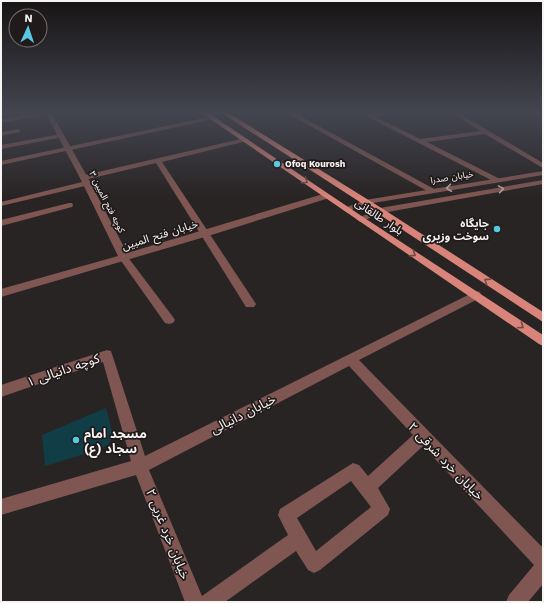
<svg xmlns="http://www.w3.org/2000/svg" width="544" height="603" viewBox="0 0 544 603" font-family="'Work Sans','Noto Sans Arabic',sans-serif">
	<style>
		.building { fill: #113d47 }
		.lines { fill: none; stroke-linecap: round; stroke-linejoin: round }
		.minor { fill: #7f5651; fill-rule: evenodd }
		.tertiary { fill: #7f5651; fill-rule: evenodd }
		.primary { fill: #d8847a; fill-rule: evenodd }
		.oneway { stroke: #734a45 }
		.oneway2 { stroke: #bba5a2 }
		.poi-dot { fill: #57c9e2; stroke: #201b1a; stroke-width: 1.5 }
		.labels { text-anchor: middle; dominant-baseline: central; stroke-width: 3.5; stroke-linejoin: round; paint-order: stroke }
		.far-poi-label { font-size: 9px; font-weight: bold; fill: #f7f4f4; stroke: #201b1a; text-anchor: start }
		.far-street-label { font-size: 9px; fill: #f7f4f4; stroke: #201b1a }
		.street-label { font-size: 11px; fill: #f7f4f4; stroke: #201b1a }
		.poi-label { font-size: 11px; font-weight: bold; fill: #f7f4f4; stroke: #201b1a; text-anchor: end }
		.near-street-label { font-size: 13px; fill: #f7f4f4; stroke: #201b1a }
		.near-poi-label { font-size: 13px; font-weight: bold; fill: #f7f4f4; stroke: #201b1a; text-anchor: start }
	</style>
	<rect width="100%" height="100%" fill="#292424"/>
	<path class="building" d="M 106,408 L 113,435 L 108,445 L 91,452 L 45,466 L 42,435 Z"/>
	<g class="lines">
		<path class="minor" d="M 44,112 L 52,113 L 1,123 L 1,119 Z
			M 285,112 L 293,112 L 436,190 L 435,192 L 429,192 Z
			M 358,112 L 366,112 L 370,114 L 412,112 L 376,117 L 420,139 L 480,131 L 450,112 L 457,112 L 543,163 L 543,168 L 485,134 L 427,142 L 502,180 L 501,182 L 495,182 Z
			M 508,112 L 523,112 L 520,114 Z
			M 212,116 L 214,117 L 214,119 L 1,165 L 1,161 Z
			M 18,129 L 20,130 L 20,132 L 1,136 L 1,132 Z
			M 61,134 L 64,136 L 63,137 L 1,149 L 1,145 Z
			M 245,138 L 248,140 L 247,141 L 162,162 L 254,301 L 256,304 L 254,307 L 246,307 L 156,163 L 84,180 L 80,178 L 81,176 Z
			M 86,181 L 90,183 L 89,185 L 1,206 L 1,202 Z
			M 69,203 L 72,203 L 73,205 L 72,207 L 1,226 L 1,220 Z
			M 124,255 L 127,256 L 173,317 L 175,320 L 173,323 L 169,324 L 165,323 L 119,258 Z
			M 476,291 L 480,292 L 481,295 L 480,298 L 359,360 L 543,548 L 543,584 L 528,602 L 506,602 L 509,595 L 534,565 L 423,446 L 378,488 L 390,509 L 388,515 L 320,570 L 314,573 L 308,570 L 296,551 L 225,602 L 185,602 L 136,475 L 1,515 L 1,499 L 131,461 L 103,362 L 1,397 L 1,385 L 107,350 L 111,351 L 145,456 ZM 349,366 L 413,435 L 368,476 L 359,465 L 353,463 L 280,509 L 278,515 L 288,535 L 202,596 L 149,470 ZM 351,481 L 371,507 L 316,551 L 297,518 Z"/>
		<path class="tertiary" d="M 45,112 L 51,112 L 88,178 L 127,253 L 323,194 L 326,194 L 330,196 L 329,198 L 208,236 L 1,297 L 1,289 L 118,256 L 80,178 Z
			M 543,171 L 543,175 L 367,204 L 346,212 L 342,209 L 365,200 Z
			M 543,180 L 543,184 L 382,213 L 360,222 L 356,219 L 380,208 Z"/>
		<path class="primary" d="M 200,112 L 207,112 L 363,217 L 543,335 L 543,346 L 539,344 Z
			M 220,112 L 227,112 L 383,209 L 543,312 L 543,322 L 377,213 Z"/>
	</g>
	<defs><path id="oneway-chevron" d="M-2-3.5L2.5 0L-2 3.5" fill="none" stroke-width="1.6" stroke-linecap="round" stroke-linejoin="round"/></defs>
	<g class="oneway">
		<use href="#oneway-chevron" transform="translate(305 181) rotate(35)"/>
		<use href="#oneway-chevron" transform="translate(413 254) rotate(33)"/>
		<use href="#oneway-chevron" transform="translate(487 281) rotate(-147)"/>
		<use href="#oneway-chevron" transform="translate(521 326) rotate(34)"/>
	</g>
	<g class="oneway2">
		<use href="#oneway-chevron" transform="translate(449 188) rotate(172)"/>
		<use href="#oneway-chevron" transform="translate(501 189) rotate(-9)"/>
	</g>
	<linearGradient id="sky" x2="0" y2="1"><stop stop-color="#171414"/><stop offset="0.57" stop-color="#434550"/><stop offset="1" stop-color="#434550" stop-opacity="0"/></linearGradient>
	<rect width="544" height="197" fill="url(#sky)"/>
	<g class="poi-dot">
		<circle cx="277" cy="164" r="4"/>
		<circle cx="497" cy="229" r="4"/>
		<circle cx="76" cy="440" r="4"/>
	</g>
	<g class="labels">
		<g class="far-poi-label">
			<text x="285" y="164">Ofoq Kourosh</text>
		</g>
		<g class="far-street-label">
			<text transform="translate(452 177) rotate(-9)">خیابان صدرا</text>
			<text transform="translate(107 202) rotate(63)">کوچه فتح المبین ۳</text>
		</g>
		<g class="street-label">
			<text transform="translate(379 217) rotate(34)">بلوار طالقانی</text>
			<text transform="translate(160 235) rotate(-17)">خیابان فتح المبین</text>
		</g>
		<g class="poi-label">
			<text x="489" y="223">جایگاه<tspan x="489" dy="13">سوخت وزیری</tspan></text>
		</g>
		<g class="near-street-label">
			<text transform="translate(63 370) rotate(-19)">کوچه دانیالی ۱</text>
			<text transform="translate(243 414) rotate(-27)">خیابان دانیالی</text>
			<text transform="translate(446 461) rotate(46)">خیابان خرد شرقی ۲</text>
			<text transform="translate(168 534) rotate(68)">خیابان خرد غربی ۲</text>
		</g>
		<g class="near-poi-label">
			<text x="84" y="433">مسجد امام<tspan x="84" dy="15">سجاد (ع)</tspan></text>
		</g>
	</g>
	<rect width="544" height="603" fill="none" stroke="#f7f4f4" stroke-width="4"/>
	<g transform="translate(28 28) rotate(3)"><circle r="19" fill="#201b1a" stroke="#767271"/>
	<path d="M0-3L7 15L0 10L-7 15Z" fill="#57c9e2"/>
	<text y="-6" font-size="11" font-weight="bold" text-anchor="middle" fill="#f7f4f4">N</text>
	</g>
</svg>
